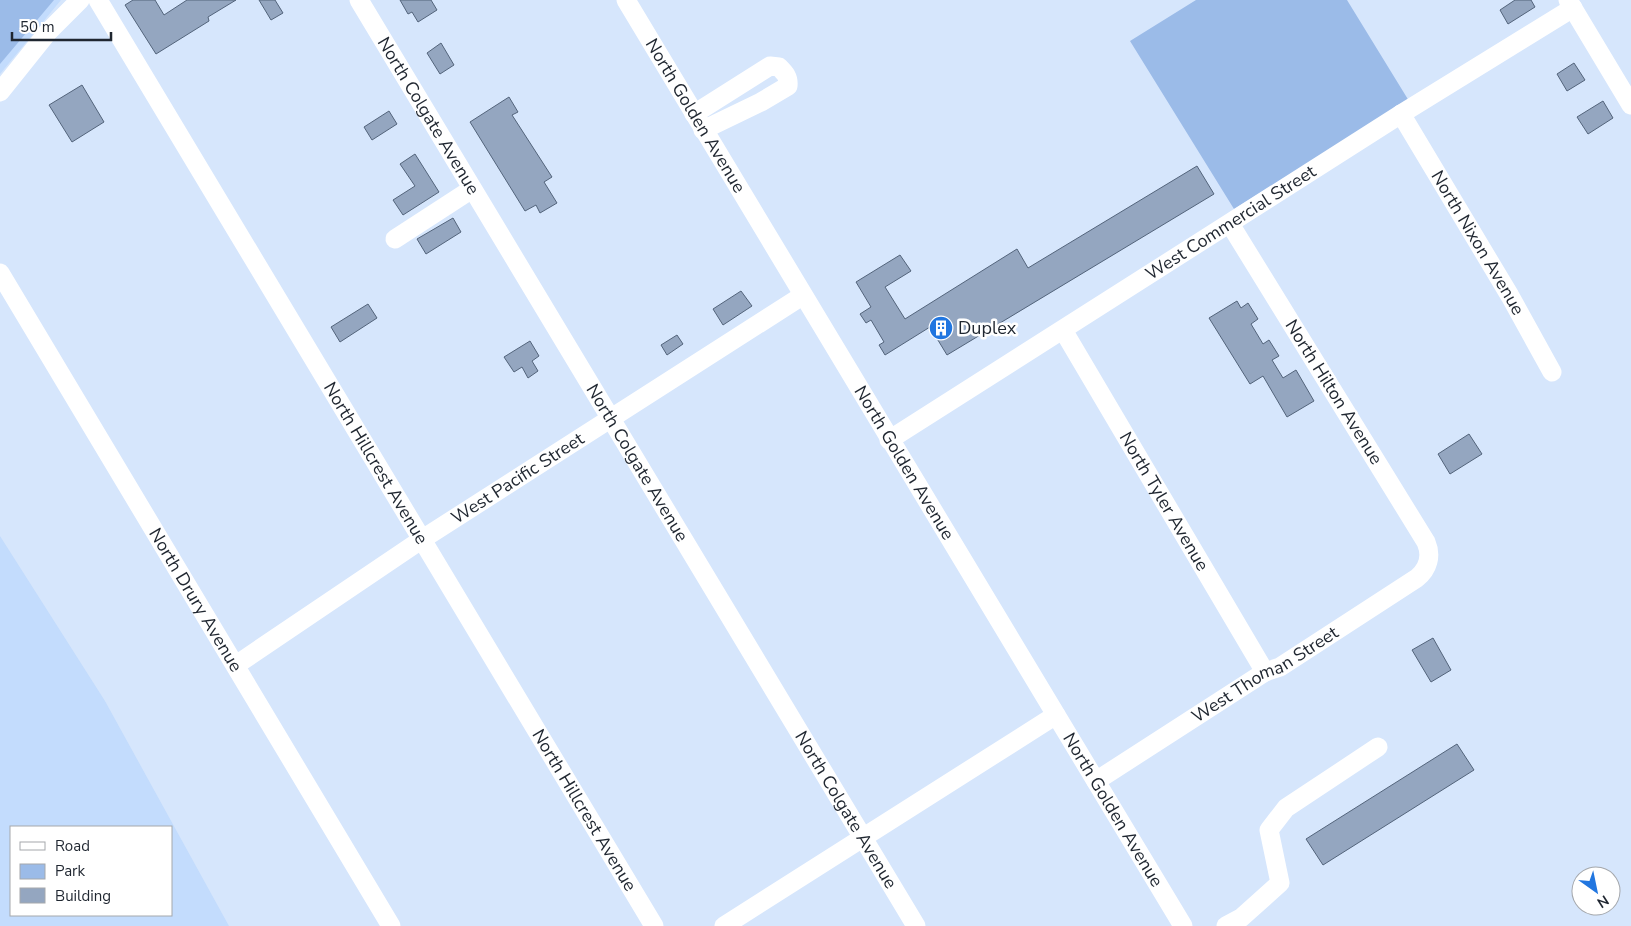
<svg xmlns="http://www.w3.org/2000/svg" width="1631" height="926" viewBox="0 0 1631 926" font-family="'Nunito Sans',sans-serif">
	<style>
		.built { fill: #c3dcfd; fill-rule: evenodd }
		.green { fill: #9bbbe8 }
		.building { fill: #94a6c0; stroke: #53647b }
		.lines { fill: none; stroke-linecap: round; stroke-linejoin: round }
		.minor { stroke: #fff; stroke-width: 19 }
		.labels { text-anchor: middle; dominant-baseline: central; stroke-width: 5; stroke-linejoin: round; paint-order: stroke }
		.street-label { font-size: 18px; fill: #1f2630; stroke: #fff }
		.poi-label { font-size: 18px; fill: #1f2630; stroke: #fff; text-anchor: start }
	</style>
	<rect width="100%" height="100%" fill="#d6e6fc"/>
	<path class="built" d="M 0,0 L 61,0 L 0,74 Z
		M 0,536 L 105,701 L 229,926 L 0,926 ZM 171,827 L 171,915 L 11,915 L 11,827 Z"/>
	<path class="green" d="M 0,0 L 54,0 L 0,64 Z
		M 1196,0 L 1347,0 L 1409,101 L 1234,209 L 1130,41 Z"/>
	<path class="building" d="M 133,0 L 155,0 L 164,15 L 187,0 L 236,0 L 208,17 L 209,21 L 156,54 L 125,5 Z
		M 259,0 L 275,0 L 283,13 L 271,20 Z
		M 400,0 L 431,0 L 437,10 L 418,22 L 412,12 L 408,14 Z
		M 1515,0 L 1531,0 L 1535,7 L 1508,24 L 1500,10 Z
		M 441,43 L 454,65 L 440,74 L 427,53 Z
		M 1574,63 L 1585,80 L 1567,91 L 1557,74 Z
		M 82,85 L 104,122 L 72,142 L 49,105 Z
		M 509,97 L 518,112 L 512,115 L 552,177 L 544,182 L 557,203 L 540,213 L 536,205 L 525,211 L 470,122 Z
		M 1603,101 L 1613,118 L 1588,134 L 1577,117 Z
		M 389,111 L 397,124 L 372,140 L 364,127 Z
		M 415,154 L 439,192 L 403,215 L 393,200 L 415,186 L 400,164 Z
		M 1197,166 L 1214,194 L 947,355 L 930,327 L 885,355 L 879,345 L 884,342 L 871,320 L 866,323 L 860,314 L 871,307 L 856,282 L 900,255 L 911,271 L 885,287 L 905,319 L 1017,249 L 1028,268 Z
		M 453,218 L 461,232 L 426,254 L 417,239 Z
		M 741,291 L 752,306 L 723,325 L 713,309 Z
		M 1237,301 L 1241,308 L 1248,303 L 1258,319 L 1251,324 L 1263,344 L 1269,340 L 1279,356 L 1272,360 L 1283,378 L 1296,370 L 1314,401 L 1287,417 L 1263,376 L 1250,384 L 1209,318 Z
		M 368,304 L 377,318 L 340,342 L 331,327 Z
		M 677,335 L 683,344 L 667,355 L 661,345 Z
		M 530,341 L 539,356 L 532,361 L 538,371 L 528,378 L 522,367 L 514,372 L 504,357 Z
		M 1469,434 L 1482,454 L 1450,474 L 1438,454 Z
		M 1433,638 L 1451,670 L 1431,682 L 1412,650 Z
		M 1457,744 L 1474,770 L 1323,865 L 1306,839 Z"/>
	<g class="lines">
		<g class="minor">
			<path id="s1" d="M 98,0 L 654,926"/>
			<path id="s2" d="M 359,0 L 916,926"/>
			<path id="s3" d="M 626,0 L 1183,926"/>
			<path d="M 1568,0 L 1631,105"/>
			<path d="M 0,92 L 48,32 L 80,0"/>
			<path d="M 694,114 L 770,66 L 779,67 C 785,73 789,77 788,86 L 761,102 L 703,130"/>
			<path id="s4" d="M 1401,114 L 1510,296 L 1552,372"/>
			<path d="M 395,239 L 472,189"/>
			<path id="s5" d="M 0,273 L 391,926"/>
			<path id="s6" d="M 1063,330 L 1265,672"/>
			<path id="s7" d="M 889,440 L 1401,114 L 1573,8"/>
			<path id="s8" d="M 236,665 L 421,540 L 802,296"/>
			<path id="s9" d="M 1096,781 L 1265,672 L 1280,667 L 1417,578 C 1428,569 1432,556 1426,542 L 1230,224"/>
			<path d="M 724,926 L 1056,715"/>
			<path d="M 1226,926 L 1241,918 L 1280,883 L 1269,830 L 1286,808 L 1378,747"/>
		</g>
	</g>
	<defs>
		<g id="building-disc" transform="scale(1.25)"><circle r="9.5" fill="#2176e0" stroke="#fff"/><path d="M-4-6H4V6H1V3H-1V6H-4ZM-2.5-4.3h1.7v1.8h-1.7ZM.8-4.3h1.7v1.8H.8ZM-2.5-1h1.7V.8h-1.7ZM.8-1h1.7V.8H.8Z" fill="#fff"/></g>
	</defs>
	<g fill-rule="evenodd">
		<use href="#building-disc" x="941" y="328"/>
	</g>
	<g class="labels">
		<g class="street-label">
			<text stroke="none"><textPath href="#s2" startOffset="135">North Colgate Avenue</textPath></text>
			<text stroke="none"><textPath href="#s3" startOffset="135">North Golden Avenue</textPath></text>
			<text stroke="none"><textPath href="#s7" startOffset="405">West Commercial Street</textPath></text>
			<text stroke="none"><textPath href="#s4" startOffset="150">North Nixon Avenue</textPath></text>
			<text transform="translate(1334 392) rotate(58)">North Hilton Avenue</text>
			<text stroke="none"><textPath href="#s1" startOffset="540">North Hillcrest Avenue</textPath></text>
			<text stroke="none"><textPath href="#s2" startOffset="540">North Colgate Avenue</textPath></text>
			<text stroke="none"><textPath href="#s3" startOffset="540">North Golden Avenue</textPath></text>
			<text stroke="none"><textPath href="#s8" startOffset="338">West Pacific Street</textPath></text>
			<text stroke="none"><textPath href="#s6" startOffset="199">North Tyler Avenue</textPath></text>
			<text stroke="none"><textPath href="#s5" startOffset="381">North Drury Avenue</textPath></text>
			<text stroke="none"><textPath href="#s9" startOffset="200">West Thoman Street</textPath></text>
			<text stroke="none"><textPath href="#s1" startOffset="945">North Hillcrest Avenue</textPath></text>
			<text stroke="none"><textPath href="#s2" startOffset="945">North Colgate Avenue</textPath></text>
			<text stroke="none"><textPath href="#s3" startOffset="945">North Golden Avenue</textPath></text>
		</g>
		<g class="poi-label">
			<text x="958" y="328">Duplex</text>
		</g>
	</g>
	<rect x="10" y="826" width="162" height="90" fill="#ffffff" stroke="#a5a8ac"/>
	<rect x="20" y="842" width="25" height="8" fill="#ffffff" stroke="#a5a8ac"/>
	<text x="55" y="851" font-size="15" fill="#1f2630">Road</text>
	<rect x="20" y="864" width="25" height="15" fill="#9bbbe8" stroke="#a5a8ac"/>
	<text x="55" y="876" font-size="15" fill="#1f2630">Park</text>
	<rect x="20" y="888" width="25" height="15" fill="#94a6c0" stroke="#a5a8ac"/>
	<text x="55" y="901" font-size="15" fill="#1f2630">Building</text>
	<g transform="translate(1596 891) rotate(147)"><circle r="24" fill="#ffffff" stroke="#a5a8ac"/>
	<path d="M0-4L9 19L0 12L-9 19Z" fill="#2176e0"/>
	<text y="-8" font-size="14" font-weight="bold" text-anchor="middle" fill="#1f2630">N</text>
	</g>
	<path d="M12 32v8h99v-8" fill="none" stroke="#1f2630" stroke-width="2.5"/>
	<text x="20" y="32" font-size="15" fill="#1f2630" stroke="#ffffff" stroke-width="4" paint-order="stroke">50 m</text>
</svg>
